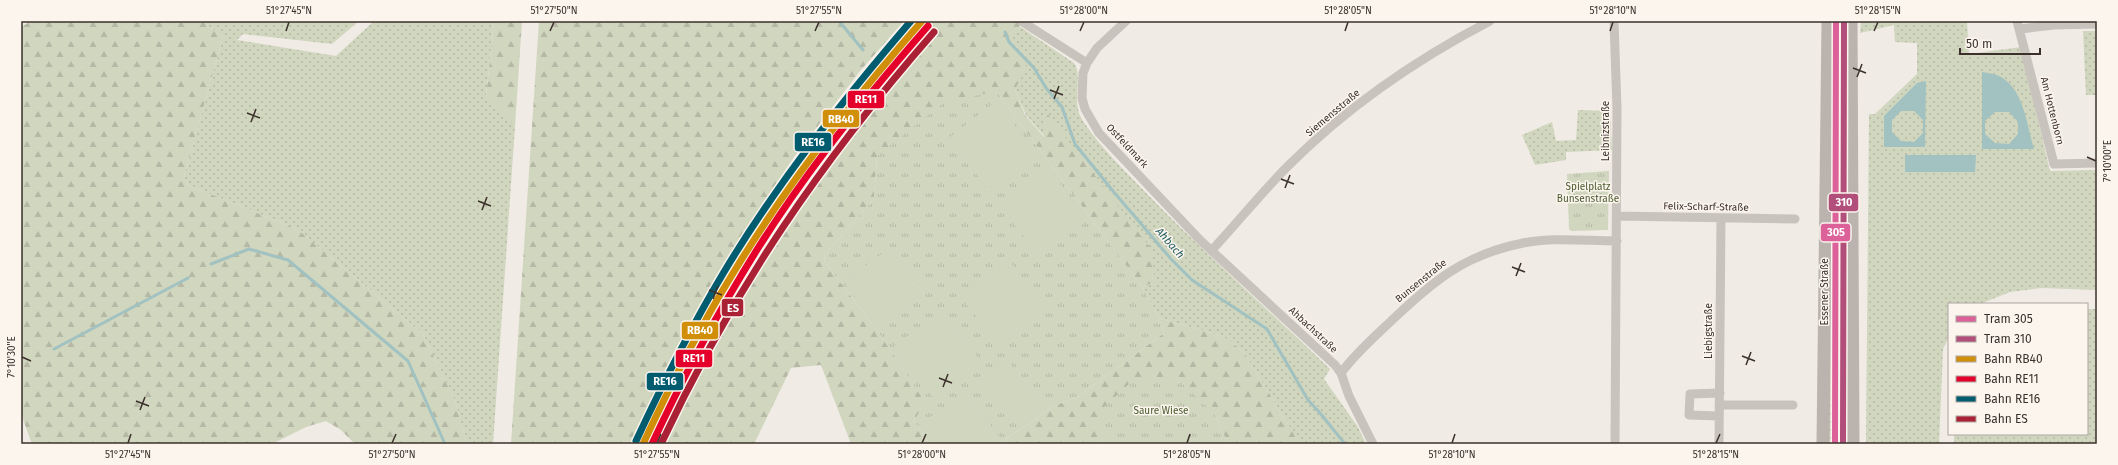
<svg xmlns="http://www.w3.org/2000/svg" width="2118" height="465" viewBox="0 0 2118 465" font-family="'Fira Sans',sans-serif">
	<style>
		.grass { fill: url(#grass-dots) }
		.forest { fill: url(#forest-firs) }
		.park { fill: url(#park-tufts) }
		.pitch { fill: #d1d6bf }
		.water { fill: #a1c2c1; fill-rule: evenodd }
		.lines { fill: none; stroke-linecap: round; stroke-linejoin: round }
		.stream { stroke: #a1c2c1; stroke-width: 3 }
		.minor { stroke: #c9c3be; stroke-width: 9 }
		.secondary { stroke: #bab3ae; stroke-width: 13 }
		.rail-1-casing { stroke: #fbf5ee; stroke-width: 10 }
		.rail-2-casing { stroke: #fbf5ee; stroke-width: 10 }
		.rail-3-casing { stroke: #fbf5ee; stroke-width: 10 }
		.rail-4-casing { stroke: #fbf5ee; stroke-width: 10 }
		.rail-1 { stroke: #d18e09; stroke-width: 7 }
		.rail-2 { stroke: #e4002b; stroke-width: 7 }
		.rail-3 { stroke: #005c6e; stroke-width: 7 }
		.rail-4 { stroke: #aa2135; stroke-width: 7 }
		.tram-1-casing { stroke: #fbf5ee; stroke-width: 9 }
		.tram-2-casing { stroke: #fbf5ee; stroke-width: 9 }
		.tram-1 { stroke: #db6198; stroke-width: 6 }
		.tram-2 { stroke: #b14e7a; stroke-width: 6 }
		.ticks { fill: none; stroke: #3b302b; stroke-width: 1.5 }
		.labels { text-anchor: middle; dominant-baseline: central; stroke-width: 3; stroke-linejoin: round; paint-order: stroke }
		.street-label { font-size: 10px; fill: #3b302b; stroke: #fbf5ee }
		.park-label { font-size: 10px; fill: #4a5a2e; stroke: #fbf5ee }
		.water-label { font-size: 11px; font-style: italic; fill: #1f5a5e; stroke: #fbf5ee }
		.line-badge { stroke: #fbf5ee; stroke-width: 1.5 }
		.badge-label { font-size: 11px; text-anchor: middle; font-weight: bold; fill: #fff }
		.neatline { fill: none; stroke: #3b302b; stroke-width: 1.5 }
		.ticks-label { font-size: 10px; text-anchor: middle; fill: #3b302b }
	</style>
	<defs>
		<pattern id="grass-dots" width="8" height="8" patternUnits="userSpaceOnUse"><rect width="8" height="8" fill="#d1d6bf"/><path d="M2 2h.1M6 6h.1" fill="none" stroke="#b4b8a4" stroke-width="1.8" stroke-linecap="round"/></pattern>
		<pattern id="forest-firs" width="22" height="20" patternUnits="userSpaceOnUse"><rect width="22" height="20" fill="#d1d6bf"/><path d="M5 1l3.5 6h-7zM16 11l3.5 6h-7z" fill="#b4b8a4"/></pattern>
		<pattern id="park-tufts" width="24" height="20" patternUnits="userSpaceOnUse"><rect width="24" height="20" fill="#d1d6bf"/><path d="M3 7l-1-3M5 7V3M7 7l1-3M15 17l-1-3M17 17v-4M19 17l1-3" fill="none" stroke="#b4b8a4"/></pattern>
	</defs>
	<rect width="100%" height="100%" fill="#f0ebe5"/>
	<path class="grass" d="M 202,21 L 359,21 L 332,44 L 243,34 L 237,40 L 336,56 L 374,21 L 494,21 L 486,96 L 515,126 L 493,444 L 467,444 L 455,401 L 423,334 L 297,229 L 188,185 L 184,177 L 223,37 Z
		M 1861,21 L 1967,21 L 1969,54 L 2021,47 L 2050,171 L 2097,170 L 2097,290 L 2041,288 L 2010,292 L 1980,304 L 1949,304 L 1949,337 L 1943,349 L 1939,444 L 1866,444 L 1869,114 L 1875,114 L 1917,74 L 1917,43 L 1895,42 L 1894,25 L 1860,33 Z
		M 1019,26 L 1074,63 C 1084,76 1070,102 1083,121 C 1103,151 1130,176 1155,202 C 1212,260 1272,313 1330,369 L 1324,379 L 1358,427 L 1366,444 L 1300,444 L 1243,351 L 1222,336 L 1159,318 L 1142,287 L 1155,282 L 1046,113 L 1045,137 L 1026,115 L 1015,89 L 1005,40 Z
		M 2083,31 L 2097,31 L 2097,95 L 2086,95 Z
		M 1578,110 L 1610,111 L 1612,150 L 1566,152 L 1566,160 L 1535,165 L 1522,135 L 1552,122 L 1556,141 L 1576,140 Z
		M 1832,242 L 1833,444 L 1828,444 Z
		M 1844,265 L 1847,444 L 1843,444 L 1842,301 Z
		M 2087,309 L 2097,309 L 2097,444 L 1954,444 L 1954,434 L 2087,434 Z"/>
	<path class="forest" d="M 31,21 L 202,21 L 223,37 L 184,177 L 188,185 L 297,229 L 423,334 L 455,401 L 467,444 L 355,444 L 341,430 L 326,421 L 306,427 L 272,444 L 32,444 L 21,414 L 21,27 Z
		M 494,21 L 522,21 L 515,126 L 486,97 Z
		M 539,21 L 904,21 L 860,71 L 794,157 L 730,254 L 687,328 L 630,444 L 511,444 Z
		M 929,21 L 1032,21 L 1019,26 L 1006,40 L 1027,67 L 1015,89 L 1025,115 L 1044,137 L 1046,112 L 1152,250 L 1155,282 L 1142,287 L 996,91 L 877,156 L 874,199 L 825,254 L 824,261 L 877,330 L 926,403 L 914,421 L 930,444 L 851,444 L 821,365 L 791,368 L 754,444 L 652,444 C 681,383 711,320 748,262 C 801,177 862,96 929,21 Z
		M 1159,318 L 1222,336 L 1243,351 L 1300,444 L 1228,444 L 1214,413 L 1102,437 L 1105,444 L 999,444 L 1052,407 L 1079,396 L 1164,333 Z"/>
	<path class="park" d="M 996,91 L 1142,287 L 1159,318 L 1164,333 L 1079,396 L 1052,407 L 999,444 L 930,444 L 914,421 L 925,402 L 877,330 L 824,261 L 825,254 L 874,199 L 877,156 L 943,103 Z
		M 1609,171 L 1608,230 L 1571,231 L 1569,229 L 1567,174 Z
		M 1176,378 L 1214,413 L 1228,444 L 1105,444 L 1102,437 L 1101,410 L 1133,380 Z"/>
	<path class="pitch" d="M 996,101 L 1036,152 L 988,189 L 949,138 Z
		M 1050,171 L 1088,220 L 1039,257 L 1002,208 Z
		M 891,247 L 926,293 L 879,329 L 844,282 Z
		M 1008,259 L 1046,308 L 998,345 L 960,296 Z
		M 942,310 L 980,360 L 932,396 L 894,346 Z
		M 1005,357 L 1044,409 L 1019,428 L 979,377 Z
		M 965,391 L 1001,439 L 994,444 L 932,444 L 918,426 Z"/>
	<path class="water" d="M 1982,72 C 1988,73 1996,74 2001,77 C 2024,90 2027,126 2034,149 L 1982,149 ZM 1995,112 L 2009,112 L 2018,122 L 2018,134 L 2009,144 L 1995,143 L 1985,134 L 1985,121 Z
		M 1926,81 L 1925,147 L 1884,147 L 1884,116 L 1917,83 ZM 1901,111 L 1914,111 L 1923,120 L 1923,133 L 1914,142 L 1901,141 L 1892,132 L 1892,120 Z
		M 1905,155 L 1976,155 L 1975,172 L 1905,172 Z"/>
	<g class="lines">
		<path class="stream" d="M 839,21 L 863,50
			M 1005,32 L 1009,42 L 1034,68 L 1046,88 L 1062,107 L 1075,144 L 1113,191 L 1171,259 L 1192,280 L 1267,329 L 1308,400 L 1320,413 L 1345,444
			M 211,264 L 249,249 L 288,260 L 408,361 L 445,444
			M 54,349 L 188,278"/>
		<path class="minor" d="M 1021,21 L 1087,63 L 1083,73 L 1082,98 L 1085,109 L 1099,133 L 1200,240 L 1335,365 L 1341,373 L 1349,396 L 1373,444
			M 1614,21 L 1617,109 L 1615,444
			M 2017,21 L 2054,164 L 2097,163
			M 2020,29 L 2054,25 L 2097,24
			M 1087,63 L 1097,48 L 1126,21
			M 1617,216 L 1795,219
			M 1212,250 C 1238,222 1261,193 1288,166 C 1346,108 1417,59 1490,21
			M 1341,373 C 1355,354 1372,339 1389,323 C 1432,282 1463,255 1523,243 C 1553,237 1586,241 1617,241
			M 1719,405 L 1793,405
			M 1719,416 L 1689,415 L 1690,394 L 1720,393
			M 1719,444 L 1721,218"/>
		<path class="secondary" d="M 1851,21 L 1853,444
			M 1823,444 L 1828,21"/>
		<g class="rail-1-casing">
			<path id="rail-1" d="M 643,444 C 670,386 698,330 732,275 C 787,184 852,101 922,21"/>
		</g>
		<g class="rail-2-casing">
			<path id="rail-2" d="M 652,444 C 678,388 706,334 738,281 C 792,189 858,106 928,26"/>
		</g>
		<g class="rail-3-casing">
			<path id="rail-3" d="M 636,441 C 663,383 691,327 724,272 C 778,182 843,100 911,21"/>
		</g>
		<g class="rail-4-casing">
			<path id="rail-4" d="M 661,444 C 734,288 821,161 934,32"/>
		</g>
		<use href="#rail-1" class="rail-1"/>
		<use href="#rail-2" class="rail-2"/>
		<use href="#rail-3" class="rail-3"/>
		<use href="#rail-4" class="rail-4"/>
		<g class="tram-1-casing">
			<path id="tram-1" d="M 1835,444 L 1836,21"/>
		</g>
		<g class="tram-2-casing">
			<path id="tram-2" d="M 1843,444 L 1844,21"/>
		</g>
		<use href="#tram-1" class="tram-1"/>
		<use href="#tram-2" class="tram-2"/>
	</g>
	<path class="ticks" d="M 286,31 L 289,22M 550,31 L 554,22M 815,31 L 819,22M 1080,31 L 1084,22M 1345,31 L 1348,22M 1610,31 L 1613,22M 1874,31 L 1878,22M 1853,68 L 1866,73M 1857,77 L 1862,64M 1050,90 L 1063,95M 1054,99 L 1059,86M 247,113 L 260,118M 251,122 L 256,109M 2087,157 L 2096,161M 1281,179 L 1294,184M 1285,188 L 1290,175M 478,201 L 491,206M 482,210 L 487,197M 1512,267 L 1525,272M 1516,276 L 1521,263M 709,290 L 722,295M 713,299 L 718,286M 1742,356 L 1755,361M 22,357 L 31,361M 1746,365 L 1751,352M 939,378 L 952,383M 943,387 L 948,374M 136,401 L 149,406M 140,410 L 145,397M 128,443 L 131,434M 392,443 L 396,434M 657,443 L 661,434M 922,443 L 926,434M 1187,443 L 1190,434M 1452,443 L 1455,434M 1716,443 L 1720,434"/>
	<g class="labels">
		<g class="street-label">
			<text transform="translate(2052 111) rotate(76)">Am Hottenborn</text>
			<text transform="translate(1333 113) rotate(-40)">Siemensstraße</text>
			<text transform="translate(1606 131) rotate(-90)">Leibnizstraße</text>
			<text transform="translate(1127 146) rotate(47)">Ostfeldmark</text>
			<text transform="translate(1706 207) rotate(1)">Felix-Scharf-Straße</text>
			<text transform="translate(1421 281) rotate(-39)">Bunsenstraße</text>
			<text transform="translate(1825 292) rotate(-90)">Essener Straße</text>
			<text transform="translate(1313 330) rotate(43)">Ahbachstraße</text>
			<text transform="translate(1709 331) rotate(-90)">Liebigstraße</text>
		</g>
		<g class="park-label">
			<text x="1588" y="187">Spielplatz<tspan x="1588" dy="12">Bunsenstraße</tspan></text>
			<text x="1161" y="411">Saure Wiese</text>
		</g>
		<g class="water-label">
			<text transform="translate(1170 243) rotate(49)">Ahbach</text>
		</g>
	</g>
	<g class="line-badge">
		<rect x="847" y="90" width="38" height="19" rx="4" fill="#e4002b"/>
		<rect x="822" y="109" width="38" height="19" rx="4" fill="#d18e09"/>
		<rect x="794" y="132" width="38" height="20" rx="4" fill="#005c6e"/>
		<rect x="1828" y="193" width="31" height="19" rx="4" fill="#b14e7a"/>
		<rect x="1820" y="223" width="31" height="19" rx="4" fill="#db6198"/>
		<rect x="721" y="298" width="23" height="19" rx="4" fill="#aa2135"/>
		<rect x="681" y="321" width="38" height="19" rx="4" fill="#d18e09"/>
		<rect x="675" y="349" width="38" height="19" rx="4" fill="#e4002b"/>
		<rect x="646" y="372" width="38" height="19" rx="4" fill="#005c6e"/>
	</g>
	<g class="badge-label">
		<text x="866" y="103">RE11</text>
		<text x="841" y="123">RB40</text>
		<text x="813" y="146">RE16</text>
		<text x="1844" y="206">310</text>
		<text x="1836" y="236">305</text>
		<text x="733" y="312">ES</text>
		<text x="700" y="334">RB40</text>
		<text x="694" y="362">RE11</text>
		<text x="665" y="385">RE16</text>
	</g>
	<rect width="2118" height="465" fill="none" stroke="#fbf5ee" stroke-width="44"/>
	<rect x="1948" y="303" width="140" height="132" fill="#fbf5ee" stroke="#aea6a0"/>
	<rect x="1956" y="316" width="20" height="6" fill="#db6198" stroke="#aea6a0"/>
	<text x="1984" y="323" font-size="12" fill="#3b302b">Tram 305</text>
	<rect x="1956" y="336" width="20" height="6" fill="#b14e7a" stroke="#aea6a0"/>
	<text x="1984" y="343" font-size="12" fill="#3b302b">Tram 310</text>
	<rect x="1956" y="356" width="20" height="6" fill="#d18e09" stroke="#aea6a0"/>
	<text x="1984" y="363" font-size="12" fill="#3b302b">Bahn RB40</text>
	<rect x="1956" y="376" width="20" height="6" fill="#e4002b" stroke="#aea6a0"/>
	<text x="1984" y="383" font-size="12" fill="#3b302b">Bahn RE11</text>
	<rect x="1956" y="396" width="20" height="6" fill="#005c6e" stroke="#aea6a0"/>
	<text x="1984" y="403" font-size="12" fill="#3b302b">Bahn RE16</text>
	<rect x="1956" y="416" width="20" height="6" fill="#aa2135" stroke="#aea6a0"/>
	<text x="1984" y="423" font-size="12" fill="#3b302b">Bahn ES</text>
	<path d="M1960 48v6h80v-6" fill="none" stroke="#3b302b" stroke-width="2"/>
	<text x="1966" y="48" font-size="12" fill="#3b302b" stroke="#fbf5ee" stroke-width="3" paint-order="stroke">50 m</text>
	<rect x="22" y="22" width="2074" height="421" class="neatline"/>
	<g class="ticks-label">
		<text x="289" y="14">51°27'45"N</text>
		<text x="554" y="14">51°27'50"N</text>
		<text x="819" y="14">51°27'55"N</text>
		<text x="1084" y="14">51°28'00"N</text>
		<text x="1348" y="14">51°28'05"N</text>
		<text x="1613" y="14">51°28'10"N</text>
		<text x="1878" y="14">51°28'15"N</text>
		<text transform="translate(2107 161) rotate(-90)" y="4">7°10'00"E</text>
		<text transform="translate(11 357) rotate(-90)" y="4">7°10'30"E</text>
		<text x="128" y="458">51°27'45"N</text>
		<text x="392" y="458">51°27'50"N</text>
		<text x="657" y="458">51°27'55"N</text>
		<text x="922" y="458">51°28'00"N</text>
		<text x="1187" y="458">51°28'05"N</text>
		<text x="1452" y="458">51°28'10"N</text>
		<text x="1716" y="458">51°28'15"N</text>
	</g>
</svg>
